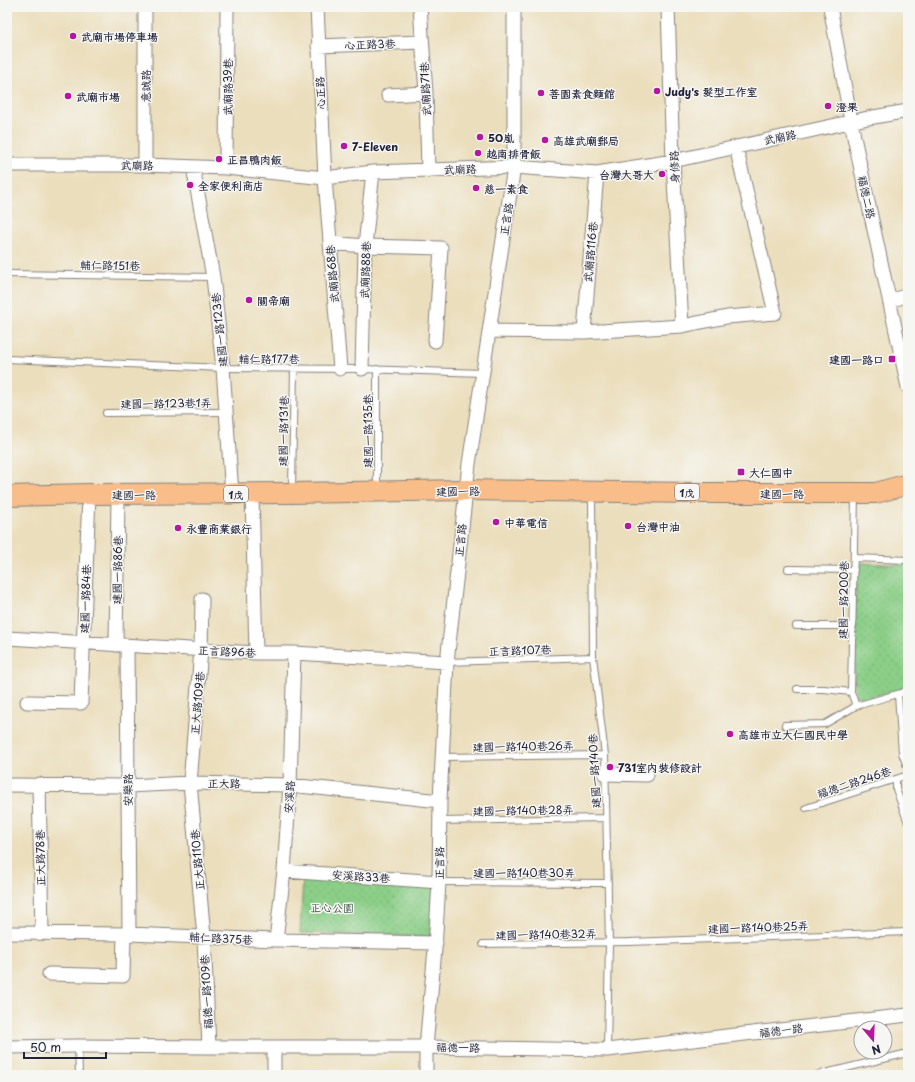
<svg xmlns="http://www.w3.org/2000/svg" width="915" height="1082" viewBox="0 0 915 1082" font-family="'Playpen Sans','LXGW WenKai TC',sans-serif">
	<style>
		.park { fill: url(#park-dots); stroke: #577862 }
		.lines { fill: none; stroke-linecap: round; stroke-linejoin: round }
		.service-casing { stroke: #86807c; stroke-width: 8 }
		.minor-casing { stroke: #86807c; stroke-width: 15 }
		.primary-casing { stroke: #86807c; stroke-width: 22 }
		.service { stroke: #fff; stroke-width: 6 }
		.minor { stroke: #fff; stroke-width: 13 }
		.primary { stroke: #f8bd89; stroke-width: 20 }
		.poi-dot { fill: #b5179e; stroke: #f6f6f2; stroke-width: 1.5 }
		.labels { text-anchor: middle; dominant-baseline: central; stroke-width: 3; stroke-linejoin: round; paint-order: stroke }
		.shield { fill: #f6f6f2; stroke: #626272; stroke-width: 1 }
		.shield-label { font-size: 10px; font-weight: bold; fill: #22223b }
		.poi-label { font-size: 11px; font-weight: bold; fill: #22223b; stroke: #f6f6f2; text-anchor: start }
		.street-label { font-size: 11px; fill: #22223b; stroke: #f6f6f2 }
		.park-label { font-size: 11px; fill: #425652; stroke: #f6f6f2 }
	</style>
	<defs>
		<pattern id="park-dots" width="8" height="8" patternUnits="userSpaceOnUse"><rect width="8" height="8" fill="#8ccf88"/><path d="M2 2h.1M6 6h.1" fill="none" stroke="#78b176" stroke-width="1.8" stroke-linecap="round"/></pattern>
	</defs>
	<rect width="100%" height="100%" fill="#f6f6f2"/>
	<filter id="ink" filterUnits="userSpaceOnUse"><feTurbulence type="fractalNoise" baseFrequency=".025" numOctaves="2"/><feDisplacementMap in="SourceGraphic" scale="8" xChannelSelector="R" yChannelSelector="G"/><feConvolveMatrix kernelMatrix="1 2 1 2 8 2 1 2 1" color-interpolation-filters="sRGB"/></filter>
	<filter id="wash" filterUnits="userSpaceOnUse"><feTurbulence type="fractalNoise" baseFrequency=".012" numOctaves="4" result="noise"/><feDisplacementMap in="SourceGraphic" scale="16" xChannelSelector="R" yChannelSelector="G"/><feGaussianBlur stdDeviation="0.9" result="paint"/><feColorMatrix in="noise" values="0 0 0 0 0 0 0 0 0 0 0 0 0 0 0 0 0 1.4 0 .05"/><feComposite in="paint" operator="in"/></filter>
	<g filter="url(#wash)">
		<rect width="100%" height="100%" fill="#ebdebc"/>
		<path class="park" d="M 862,563 L 908,565 L 908,687 L 866,699 L 856,696 L 854,692 L 856,566 Z
			M 303,878 L 434,887 L 430,937 L 300,933 Z"/>
	</g>
	<g filter="url(#ink)">
		<g class="lines">
			<g class="service-casing">
				<path id="service" d="M 7,274 L 213,277
					M 7,359 L 223,368 L 362,369 L 483,373
					M 106,413 L 227,412
					M 292,490 L 294,368
					M 377,490 L 377,369
					M 592,493 L 593,657 L 605,755 L 609,943 L 607,1050
					M 855,496 L 851,692 L 856,706
					M 854,558 L 908,560
					M 788,569 L 854,570
					M 796,626 L 853,626
					M 447,662 L 593,657
					M 797,689 L 824,689 L 851,692
					M 898,694 L 902,753 L 908,769
					M 785,725 L 825,724 L 856,706 L 908,691
					M 442,757 L 605,755
					M 896,779 L 896,789 L 908,823
					M 806,808 L 908,775
					M 440,821 L 606,818
					M 439,882 L 608,883
					M 483,944 L 629,942 L 908,932
					M 78,1046 L 79,1075
					M 817,1075 L 908,1053"/>
			</g>
			<g class="minor-casing">
				<path id="minor" d="M 145,7 L 145,165
					M 317,7 L 325,178 L 340,369
					M 420,7 L 426,93 L 428,171
					M 668,7 L 673,161 L 682,326
					M 830,7 L 854,137 L 908,387
					M 318,46 L 422,42
					M 388,95 L 426,93
					M 7,165 L 145,165 L 226,168 L 325,178 L 373,172 L 514,167 L 597,173 L 673,161 L 868,118 L 908,111
					M 193,167 L 213,277 L 223,368 L 232,494
					M 226,168 L 227,7
					M 330,243 L 365,246 L 441,248 L 435,341
					M 890,301 L 908,295
					M 489,331 L 584,332 L 682,326 L 727,317 L 775,313 L 736,147
					M 584,332 L 597,173
					M 362,369 L 365,246 L 373,172
					M 252,494 L 256,653
					M 202,599 L 201,650 L 190,783 L 204,937 L 209,1047
					M 7,638 L 256,653 L 294,653 L 447,662
					M 116,645 L 118,495
					M 127,645 L 129,934
					M 27,702 L 81,703 L 89,494
					M 605,774 L 647,775
					M 39,784 L 42,932
					M 7,785 L 127,786 L 190,783 L 290,785 L 440,801
					M 284,871 L 439,882
					M 7,933 L 129,934 L 276,940 L 436,943
					M 276,940 L 284,871 L 290,785 L 294,653
					M 49,974 L 123,976 L 124,935
					M 7,1047 L 78,1046 L 209,1047 L 426,1047 L 607,1050 L 908,1015
					M 274,1075 L 274,1047
					M 426,1075 L 426,1047 L 435,949 L 439,882 L 440,801 L 447,662 L 469,464 L 514,167 L 514,7"/>
			</g>
			<g class="primary-casing">
				<path id="primary" d="M 7,496 L 89,494 L 292,493 L 466,490 L 698,493 L 876,493 L 908,484"/>
			</g>
			<use href="#service" class="service"/>
			<use href="#minor" class="minor"/>
			<use href="#primary" class="primary"/>
		</g>
	</g>
	<g class="poi-dot">
		<circle cx="73" cy="36" r="4"/>
		<circle cx="657" cy="91" r="4"/>
		<circle cx="541" cy="93" r="4"/>
		<circle cx="68" cy="96" r="4"/>
		<circle cx="828" cy="106" r="4"/>
		<circle cx="480" cy="137" r="4"/>
		<circle cx="545" cy="140" r="4"/>
		<circle cx="344" cy="146" r="4"/>
		<circle cx="478" cy="153" r="4"/>
		<circle cx="219" cy="159" r="4"/>
		<circle cx="662" cy="174" r="4"/>
		<circle cx="190" cy="185" r="4"/>
		<circle cx="476" cy="188" r="4"/>
		<circle cx="249" cy="300" r="4"/>
		<rect x="888" y="355" width="8" height="8" rx="2"/>
		<rect x="737" y="468" width="8" height="8" rx="2"/>
		<circle cx="496" cy="522" r="4"/>
		<circle cx="628" cy="526" r="4"/>
		<circle cx="178" cy="528" r="4"/>
		<circle cx="730" cy="734" r="4"/>
		<circle cx="610" cy="767" r="4"/>
	</g>
	<g class="labels">
		<g class="shield">
			<rect x="675" y="484" width="24" height="16" rx="3"/>
			<rect x="224" y="486" width="24" height="16" rx="3"/>
		</g>
		<g class="shield-label">
			<text x="687" y="492">1戊</text>
			<text x="236" y="494">1戊</text>
		</g>
		<g class="poi-label">
			<text x="81" y="36">武廟市場停車場</text>
			<text x="665" y="91">Judy's 髮型工作室</text>
			<text x="549" y="93">菩園素食麵館</text>
			<text x="76" y="96">武廟市場</text>
			<text x="836" y="106">澄果</text>
			<text x="488" y="137">50嵐</text>
			<text x="553" y="140">高雄武廟郵局</text>
			<text x="352" y="146">7-Eleven</text>
			<text x="486" y="153">越南排骨飯</text>
			<text x="227" y="159">正昌鴨肉飯</text>
			<text x="654" y="174" text-anchor="end">台灣大哥大</text>
			<text x="198" y="185">全家便利商店</text>
			<text x="484" y="188">慈一素食</text>
			<text x="257" y="300">關帝廟</text>
			<text x="884" y="359" text-anchor="end">建國一路口</text>
			<text x="749" y="472">大仁國中</text>
			<text x="504" y="522">中華電信</text>
			<text x="636" y="526">台灣中油</text>
			<text x="186" y="528">永豐商業銀行</text>
			<text x="738" y="734">高雄市立大仁國民中學</text>
			<text x="618" y="767">731室內裝修設計</text>
		</g>
		<g class="street-label">
			<text transform="translate(370 44) rotate(-2)">心正路3巷</text>
			<text transform="translate(145 86) rotate(-90)">意誠路</text>
			<text transform="translate(227 87) rotate(-90)">武廟路39巷</text>
			<text transform="translate(425 89) rotate(-93)">武廟路71巷</text>
			<text transform="translate(320 93) rotate(-93)">心正路</text>
			<text transform="translate(780 137) rotate(-12)">武廟路</text>
			<text transform="translate(137 165) rotate(1)">武廟路</text>
			<text transform="translate(674 167) rotate(-92)">身修路</text>
			<text transform="translate(460 169) rotate(-2)">武廟路</text>
			<text transform="translate(867 197) rotate(78)">福德二路</text>
			<text transform="translate(506 219) rotate(-81)">正言路</text>
			<text transform="translate(590 252) rotate(-85)">武廟路116巷</text>
			<text transform="translate(110 265) rotate(1)">輔仁路151巷</text>
			<text transform="translate(365 270) rotate(-88)">武廟路88巷</text>
			<text transform="translate(332 274) rotate(-95)">武廟路68巷</text>
			<text transform="translate(219 330) rotate(-96)">建國一路123巷</text>
			<text x="269" y="358">輔仁路177巷</text>
			<text transform="translate(166 403) rotate(-1)">建國一路123巷1弄</text>
			<text transform="translate(283 431) rotate(-89)">建國一路131巷</text>
			<text transform="translate(367 431) rotate(-90)">建國一路135巷</text>
			<text transform="translate(458 491) rotate(-1)">建國一路</text>
			<text x="782" y="493">建國一路</text>
			<text x="134" y="494">建國一路</text>
			<text transform="translate(460 540) rotate(-84)">正言路</text>
			<text transform="translate(117 570) rotate(-89)">建國一路86巷</text>
			<text transform="translate(85 599) rotate(-88)">建國一路84巷</text>
			<text transform="translate(843 600) rotate(-89)">建國一路200巷</text>
			<text transform="translate(520 650) rotate(-2)">正言路107巷</text>
			<text transform="translate(227 651) rotate(3)">正言路96巷</text>
			<text transform="translate(197 703) rotate(-85)">正大路109巷</text>
			<text transform="translate(523 746) rotate(-1)">建國一路140巷26弄</text>
			<text transform="translate(594 771) rotate(-93)">建國一路140巷</text>
			<text transform="translate(854 782) rotate(-18)">福德二路246巷</text>
			<text transform="translate(224 783) rotate(1)">正大路</text>
			<text transform="translate(127 790) rotate(-90)">安樂路</text>
			<text transform="translate(289 797) rotate(-86)">安溪路</text>
			<text transform="translate(523 810) rotate(-1)">建國一路140巷28弄</text>
			<text transform="translate(40 858) rotate(-91)">正大路78巷</text>
			<text transform="translate(197 860) rotate(-95)">正大路110巷</text>
			<text transform="translate(439 863) rotate(-89)">正言路</text>
			<text x="524" y="872">建國一路140巷30弄</text>
			<text transform="translate(361 876) rotate(4)">安溪路33巷</text>
			<text transform="translate(758 927) rotate(-2)">建國一路140巷25弄</text>
			<text transform="translate(546 934) rotate(-1)">建國一路140巷32弄</text>
			<text transform="translate(221 938) rotate(3)">輔仁路375巷</text>
			<text transform="translate(206 992) rotate(-93)">福德一路109巷</text>
			<text transform="translate(781 1030) rotate(-7)">福德一路</text>
			<text transform="translate(458 1047) rotate(1)">福德一路</text>
		</g>
		<g class="park-label">
			<text x="332" y="907">正心公園</text>
		</g>
	</g>
	<rect width="915" height="1082" fill="none" stroke="#f6f6f2" stroke-width="24"/>
	<g transform="translate(873 1040) rotate(161)"><circle r="19" fill="#f6f6f2" stroke="#a1a1a9"/>
	<path d="M0-3L7 15L0 10L-7 15Z" fill="#b5179e"/>
	<text y="-6" font-size="11" font-weight="bold" text-anchor="middle" fill="#22223b">N</text>
	</g>
	<path d="M24 1052v6h82v-6" fill="none" stroke="#22223b" stroke-width="2"/>
	<text x="30" y="1052" font-size="12" fill="#22223b" stroke="#f6f6f2" stroke-width="3" paint-order="stroke">50 m</text>
</svg>
